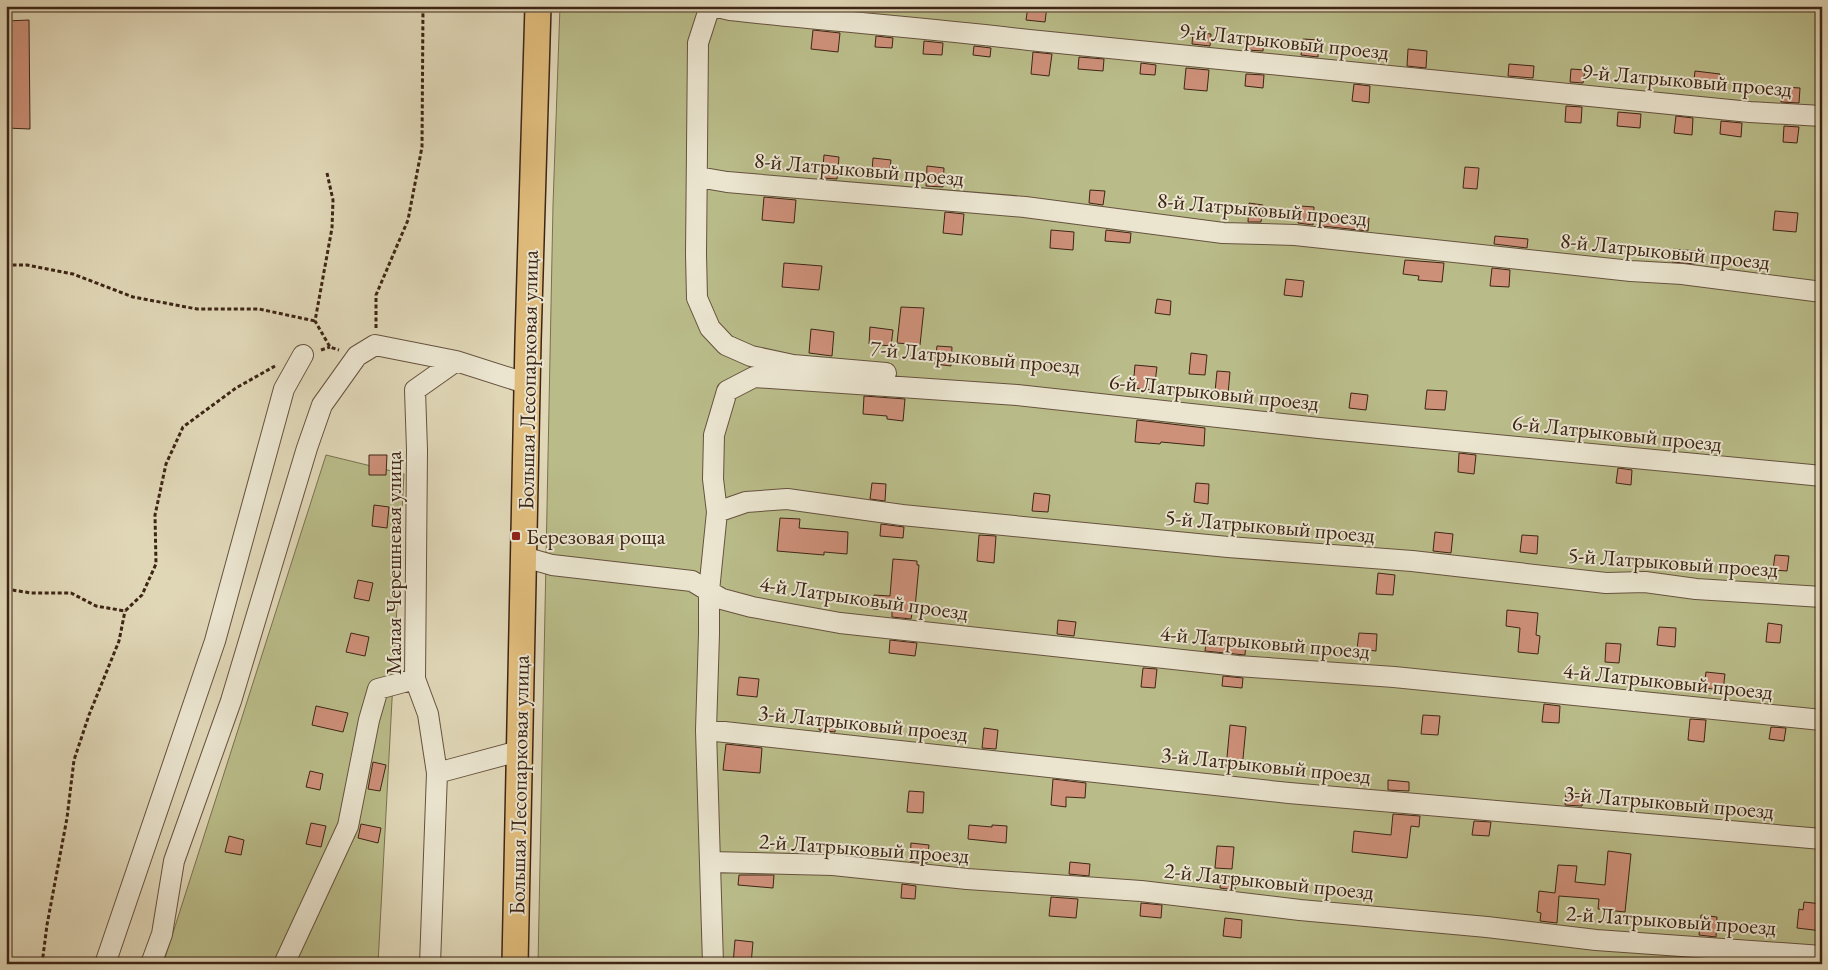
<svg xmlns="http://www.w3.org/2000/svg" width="1828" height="970" viewBox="0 0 1828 970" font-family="'EB Garamond',serif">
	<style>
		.green { fill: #b9bc89; stroke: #7b704f }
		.building { fill: #cd9079; stroke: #3d2515 }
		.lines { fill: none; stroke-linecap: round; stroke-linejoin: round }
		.minor-casing { stroke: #66523e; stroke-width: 22 }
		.major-casing { stroke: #3d2515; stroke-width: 28 }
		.path { stroke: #3d2515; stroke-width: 3; stroke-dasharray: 4 2.5; stroke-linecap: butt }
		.minor { stroke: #ebe5d0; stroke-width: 20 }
		.major { stroke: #e0bc7c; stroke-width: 25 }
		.poi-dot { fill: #8f2418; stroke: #ebe5d0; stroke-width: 2 }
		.labels { text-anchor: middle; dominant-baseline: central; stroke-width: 4; stroke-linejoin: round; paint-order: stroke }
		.street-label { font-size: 22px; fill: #3d2515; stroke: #ebe5d0 }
		.poi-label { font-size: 22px; fill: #3d2515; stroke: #ebe5d0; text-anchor: start }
	</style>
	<rect width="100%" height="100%" fill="#e0d7b7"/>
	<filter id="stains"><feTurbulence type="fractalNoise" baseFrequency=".004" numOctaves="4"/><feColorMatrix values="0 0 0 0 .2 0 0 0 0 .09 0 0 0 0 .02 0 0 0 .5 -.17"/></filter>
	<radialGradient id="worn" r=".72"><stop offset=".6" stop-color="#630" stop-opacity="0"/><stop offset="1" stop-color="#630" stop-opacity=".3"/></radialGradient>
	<path class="green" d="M 560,6 L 1822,6 L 1822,964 L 538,964 L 553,205 Z
		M 326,455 L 404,474 L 378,964 L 163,964 Z"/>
	<path class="building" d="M 1028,6 L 1047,6 L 1045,22 L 1026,20 Z
		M 29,20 L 30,129 L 6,128 L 6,21 Z
		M 813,30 L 840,33 L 838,52 L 811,49 Z
		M 1193,32 L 1211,34 L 1210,46 L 1192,44 Z
		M 876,36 L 893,38 L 892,48 L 875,47 Z
		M 1249,38 L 1264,40 L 1263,51 L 1248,50 Z
		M 1303,39 L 1319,40 L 1318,57 L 1301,55 Z
		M 924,41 L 943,43 L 942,55 L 923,54 Z
		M 974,46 L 991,48 L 990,57 L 973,55 Z
		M 1408,49 L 1427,51 L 1426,68 L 1407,66 Z
		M 1033,52 L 1052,54 L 1049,76 L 1031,74 Z
		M 1079,57 L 1104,59 L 1103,71 L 1078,69 Z
		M 1141,63 L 1156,65 L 1155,75 L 1140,74 Z
		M 1509,64 L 1534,66 L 1533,78 L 1508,76 Z
		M 1186,68 L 1209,70 L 1207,91 L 1184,89 Z
		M 1571,69 L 1585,70 L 1583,83 L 1570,82 Z
		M 1695,71 L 1720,74 L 1718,91 L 1693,89 Z
		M 1246,74 L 1264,75 L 1263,88 L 1245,86 Z
		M 1354,84 L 1370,86 L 1369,103 L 1352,101 Z
		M 1783,87 L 1800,88 L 1799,103 L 1781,102 Z
		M 1566,106 L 1582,107 L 1581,123 L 1565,122 Z
		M 1618,112 L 1641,114 L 1640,128 L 1617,126 Z
		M 1676,116 L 1693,118 L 1692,135 L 1674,133 Z
		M 1721,121 L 1742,123 L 1741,137 L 1720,134 Z
		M 1784,126 L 1799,127 L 1797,143 L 1783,142 Z
		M 824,155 L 839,157 L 837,179 L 822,178 Z
		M 873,158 L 891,160 L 889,174 L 872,172 Z
		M 927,166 L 944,168 L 943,187 L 926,186 Z
		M 1465,167 L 1479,168 L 1477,189 L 1463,188 Z
		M 1090,190 L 1105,191 L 1103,205 L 1089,203 Z
		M 764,197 L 796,200 L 794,223 L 762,220 Z
		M 1249,203 L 1263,205 L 1261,222 L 1248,222 Z
		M 1300,206 L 1314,207 L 1313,225 L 1298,223 Z
		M 1775,211 L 1798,213 L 1796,232 L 1773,230 Z
		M 945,212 L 964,214 L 962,235 L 943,233 Z
		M 1322,216 L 1369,218 L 1368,231 L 1322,226 Z
		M 1051,230 L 1074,232 L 1073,250 L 1050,248 Z
		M 1106,230 L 1131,233 L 1130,243 L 1105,241 Z
		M 1495,236 L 1528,239 L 1527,248 L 1494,244 Z
		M 1673,249 L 1696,251 L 1695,264 L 1672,262 Z
		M 1405,260 L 1444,263 L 1442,282 L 1418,280 L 1419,276 L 1403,274 Z
		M 784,263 L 822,266 L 819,290 L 782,287 Z
		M 1492,268 L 1510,270 L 1509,287 L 1490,286 Z
		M 1286,279 L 1304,281 L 1302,297 L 1284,295 Z
		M 1157,299 L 1171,301 L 1170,315 L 1155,313 Z
		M 901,307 L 924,308 L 920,345 L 897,343 Z
		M 870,327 L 893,330 L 891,346 L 869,344 Z
		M 811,329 L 834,332 L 832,356 L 809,353 Z
		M 937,346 L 952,347 L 951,366 L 935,364 Z
		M 1191,353 L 1207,355 L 1205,375 L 1189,374 Z
		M 1135,365 L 1157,367 L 1154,390 L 1133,388 Z
		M 1217,371 L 1230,372 L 1228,394 L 1215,392 Z
		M 1427,390 L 1447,391 L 1445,410 L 1425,409 Z
		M 1351,393 L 1368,395 L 1366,410 L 1349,408 Z
		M 864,396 L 905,399 L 903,421 L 887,419 L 887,416 L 863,414 Z
		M 1137,420 L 1205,428 L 1204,446 L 1161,442 L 1160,444 L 1135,442 Z
		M 1459,453 L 1476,455 L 1474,474 L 1458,472 Z
		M 369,455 L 387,455 L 386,475 L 369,475 Z
		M 1618,468 L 1632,470 L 1631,485 L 1616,483 Z
		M 872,483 L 886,484 L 885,501 L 870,499 Z
		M 1196,483 L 1209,484 L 1208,504 L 1194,502 Z
		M 1034,493 L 1050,495 L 1048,512 L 1032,511 Z
		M 374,505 L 389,507 L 387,528 L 372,526 Z
		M 780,518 L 800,519 L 799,528 L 848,532 L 847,554 L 824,552 L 824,555 L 777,551 Z
		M 881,524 L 904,527 L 903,538 L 880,536 Z
		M 1435,532 L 1453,534 L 1451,553 L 1433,551 Z
		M 979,535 L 996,536 L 994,563 L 977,561 Z
		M 1522,535 L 1538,536 L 1537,554 L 1520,552 Z
		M 1775,555 L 1789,556 L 1787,571 L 1773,570 Z
		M 893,559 L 917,561 L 917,565 L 919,565 L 915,608 L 913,608 L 911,619 L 892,617 L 892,610 L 873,609 L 874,595 L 890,596 Z
		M 1378,573 L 1395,575 L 1393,595 L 1376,594 Z
		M 358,580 L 373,583 L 369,601 L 354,598 Z
		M 1507,610 L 1538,613 L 1536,635 L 1540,636 L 1538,654 L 1518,652 L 1520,628 L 1506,626 Z
		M 1058,620 L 1076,622 L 1074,636 L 1057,634 Z
		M 1768,623 L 1782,625 L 1780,643 L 1766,642 Z
		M 1659,627 L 1676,628 L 1675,647 L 1657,645 Z
		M 351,633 L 369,637 L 365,656 L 346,652 Z
		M 1359,633 L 1377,634 L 1376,651 L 1357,649 Z
		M 1207,635 L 1221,636 L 1220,639 L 1246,641 L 1245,655 L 1205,651 Z
		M 890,640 L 917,643 L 915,656 L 889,653 Z
		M 1606,643 L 1621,644 L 1619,663 L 1605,662 Z
		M 1143,668 L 1157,669 L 1155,688 L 1141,687 Z
		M 1706,672 L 1725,674 L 1723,690 L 1704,688 Z
		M 1223,676 L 1243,678 L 1242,688 L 1222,686 Z
		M 739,677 L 759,679 L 757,697 L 737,695 Z
		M 1544,704 L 1560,706 L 1559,723 L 1542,722 Z
		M 316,706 L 348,713 L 343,732 L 312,725 Z
		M 1423,715 L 1440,716 L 1438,735 L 1421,734 Z
		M 820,719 L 836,720 L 835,732 L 819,730 Z
		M 1690,719 L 1706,720 L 1704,742 L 1688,740 Z
		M 1230,725 L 1246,727 L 1242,769 L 1226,768 Z
		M 1771,727 L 1786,728 L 1784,741 L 1769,739 Z
		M 984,728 L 998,730 L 996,749 L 982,748 Z
		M 726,744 L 762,748 L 760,773 L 723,770 Z
		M 373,762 L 386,765 L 380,791 L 368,789 Z
		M 310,771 L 323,774 L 320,790 L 306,787 Z
		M 1053,779 L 1086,783 L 1085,798 L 1066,797 L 1066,807 L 1051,805 Z
		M 1388,780 L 1409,782 L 1409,791 L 1388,790 Z
		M 909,791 L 924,792 L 923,813 L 907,812 Z
		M 1566,793 L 1583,794 L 1582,806 L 1565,805 Z
		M 1393,814 L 1420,816 L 1419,827 L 1411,826 L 1407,858 L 1352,852 L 1354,831 L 1391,835 Z
		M 1474,821 L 1491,822 L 1489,836 L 1472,835 Z
		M 311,823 L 326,826 L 321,847 L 306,844 Z
		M 361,824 L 381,828 L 378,843 L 358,838 Z
		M 969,825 L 992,827 L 992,825 L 1007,826 L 1006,843 L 968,839 Z
		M 229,836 L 244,840 L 241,855 L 225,852 Z
		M 911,843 L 929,845 L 927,863 L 910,861 Z
		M 1217,846 L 1234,847 L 1232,869 L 1215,868 Z
		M 1608,851 L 1631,854 L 1625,912 L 1598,909 L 1599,899 L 1559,896 L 1557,923 L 1540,921 L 1541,913 L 1537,912 L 1539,891 L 1555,893 L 1558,865 L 1577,866 L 1575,882 L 1605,885 Z
		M 1070,862 L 1090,864 L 1089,876 L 1069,874 Z
		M 739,875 L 774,875 L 773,888 L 738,885 Z
		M 1221,875 L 1236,876 L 1235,890 L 1220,888 Z
		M 902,884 L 916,886 L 915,899 L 901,898 Z
		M 1051,897 L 1078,899 L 1076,918 L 1049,916 Z
		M 1804,902 L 1822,904 L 1822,931 L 1797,928 L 1799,909 L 1803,910 Z
		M 1141,903 L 1162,905 L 1161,918 L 1140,916 Z
		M 1701,915 L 1717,917 L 1716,937 L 1699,935 Z
		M 1225,918 L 1242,920 L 1241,938 L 1223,936 Z
		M 735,940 L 753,942 L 751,964 L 733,964 Z"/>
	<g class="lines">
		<g class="minor-casing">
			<path id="minor" d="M 710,6 L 698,43 L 696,254 L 697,298 L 710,328 L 726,345 L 751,356 L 793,365 L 886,373
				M 713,6 L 730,10 C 829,21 929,28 1029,40 L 1750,112 L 1822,116
				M 698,177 L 727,182 L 1025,207 L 1223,233 L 1295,235 L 1631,271 L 1682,274 L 1822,292
				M 717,512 L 746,502 L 787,499 L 902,515 L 1228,547 L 1412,561 L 1606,583 L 1645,582 L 1696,589 L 1822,597
				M 524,557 L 552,565 L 692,581 L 722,599 L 752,607 L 840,623 L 1238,666 L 1394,677 L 1822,720
				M 706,730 L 1289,793 L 1822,839
				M 437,773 L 519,751
				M 710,862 L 833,865 L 967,879 L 1141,891 L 1300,910 L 1487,927 L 1596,940 L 1822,956
				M 105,964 L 215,641 L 284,389 L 303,355
				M 151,964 L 162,934 L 174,861 L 231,701 L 307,448 L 322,405 L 357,356 L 375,345 L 456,361 L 528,384
				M 284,964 L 348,826 L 369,720 L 378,689 L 415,679
				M 430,964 L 437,773 L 428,714 L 415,679 L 417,450 L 415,390 L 456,361
				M 713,964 L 706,730 L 709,634 L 709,591 L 717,512 L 713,479 L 714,435 L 727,391 L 754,377 L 1017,395 L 1319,428 L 1822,476"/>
		</g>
		<g class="major-casing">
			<path id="major" d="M 515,964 L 528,341 L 538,6"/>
		</g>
		<path class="path" d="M 327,173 L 333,200 L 332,228 L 315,321 L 330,347 L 339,350
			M 6,265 L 27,265 L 73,274 L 133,297 L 197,309 L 259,309 L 315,321
			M 376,328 L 376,295 L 408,220 L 422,147 L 423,6
			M 321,350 L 330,347
			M 6,589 L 31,593 L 71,593 L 96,606 L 125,611 L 142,595 L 156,564 L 155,515 L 166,464 L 183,427 L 236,388 L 275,366
			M 42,964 L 47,925 L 67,818 L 74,760 L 89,715 L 119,641 L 125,611"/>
		<use href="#minor" class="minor"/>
		<use href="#major" class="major"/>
	</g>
	<rect class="poi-dot" x="511" y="531" width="10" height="10" rx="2.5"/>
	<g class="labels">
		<g class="street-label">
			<text transform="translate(1284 41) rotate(6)">9-й Латрыковый проезд</text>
			<text transform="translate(1687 80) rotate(5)">9-й Латрыковый проезд</text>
			<text transform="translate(859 169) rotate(5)">8-й Латрыковый проезд</text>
			<text transform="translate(1262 209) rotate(5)">8-й Латрыковый проезд</text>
			<text transform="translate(1665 251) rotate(6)">8-й Латрыковый проезд</text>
			<text transform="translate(975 357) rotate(5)">7-й Латрыковый проезд</text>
			<text transform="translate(528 380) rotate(-89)">Большая Лесопарковая улица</text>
			<text transform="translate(1214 392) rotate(6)">6-й Латрыковый проезд</text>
			<text transform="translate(1617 433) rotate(6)">6-й Латрыковый проезд</text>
			<text transform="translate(1270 526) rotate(5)">5-й Латрыковый проезд</text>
			<text transform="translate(1673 562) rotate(4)">5-й Латрыковый проезд</text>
			<text transform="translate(393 563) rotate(-90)">Малая Черешневая улица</text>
			<text transform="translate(864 598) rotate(8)">4-й Латрыковый проезд</text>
			<text transform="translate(1265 642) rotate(5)">4-й Латрыковый проезд</text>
			<text transform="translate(1668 681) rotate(6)">4-й Латрыковый проезд</text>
			<text transform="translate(863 723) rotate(6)">3-й Латрыковый проезд</text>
			<text transform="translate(1266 765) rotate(6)">3-й Латрыковый проезд</text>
			<text transform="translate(519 785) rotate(-89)">Большая Лесопарковая улица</text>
			<text transform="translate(1669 802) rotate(5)">3-й Латрыковый проезд</text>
			<text transform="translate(864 848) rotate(4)">2-й Латрыковый проезд</text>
			<text transform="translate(1269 881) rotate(6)">2-й Латрыковый проезд</text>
			<text transform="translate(1671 920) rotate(4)">2-й Латрыковый проезд</text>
		</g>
		<g class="poi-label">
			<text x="526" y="536">Березовая роща</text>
		</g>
	</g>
	<rect width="1828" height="970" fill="none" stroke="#e0d7b7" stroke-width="25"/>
	<rect x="8" y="8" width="1813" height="955" fill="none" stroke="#3d2515" stroke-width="2.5"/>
	<rect x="12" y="12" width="1803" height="945" fill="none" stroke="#3d2515"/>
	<rect width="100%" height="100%" filter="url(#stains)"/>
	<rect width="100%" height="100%" fill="url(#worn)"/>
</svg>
